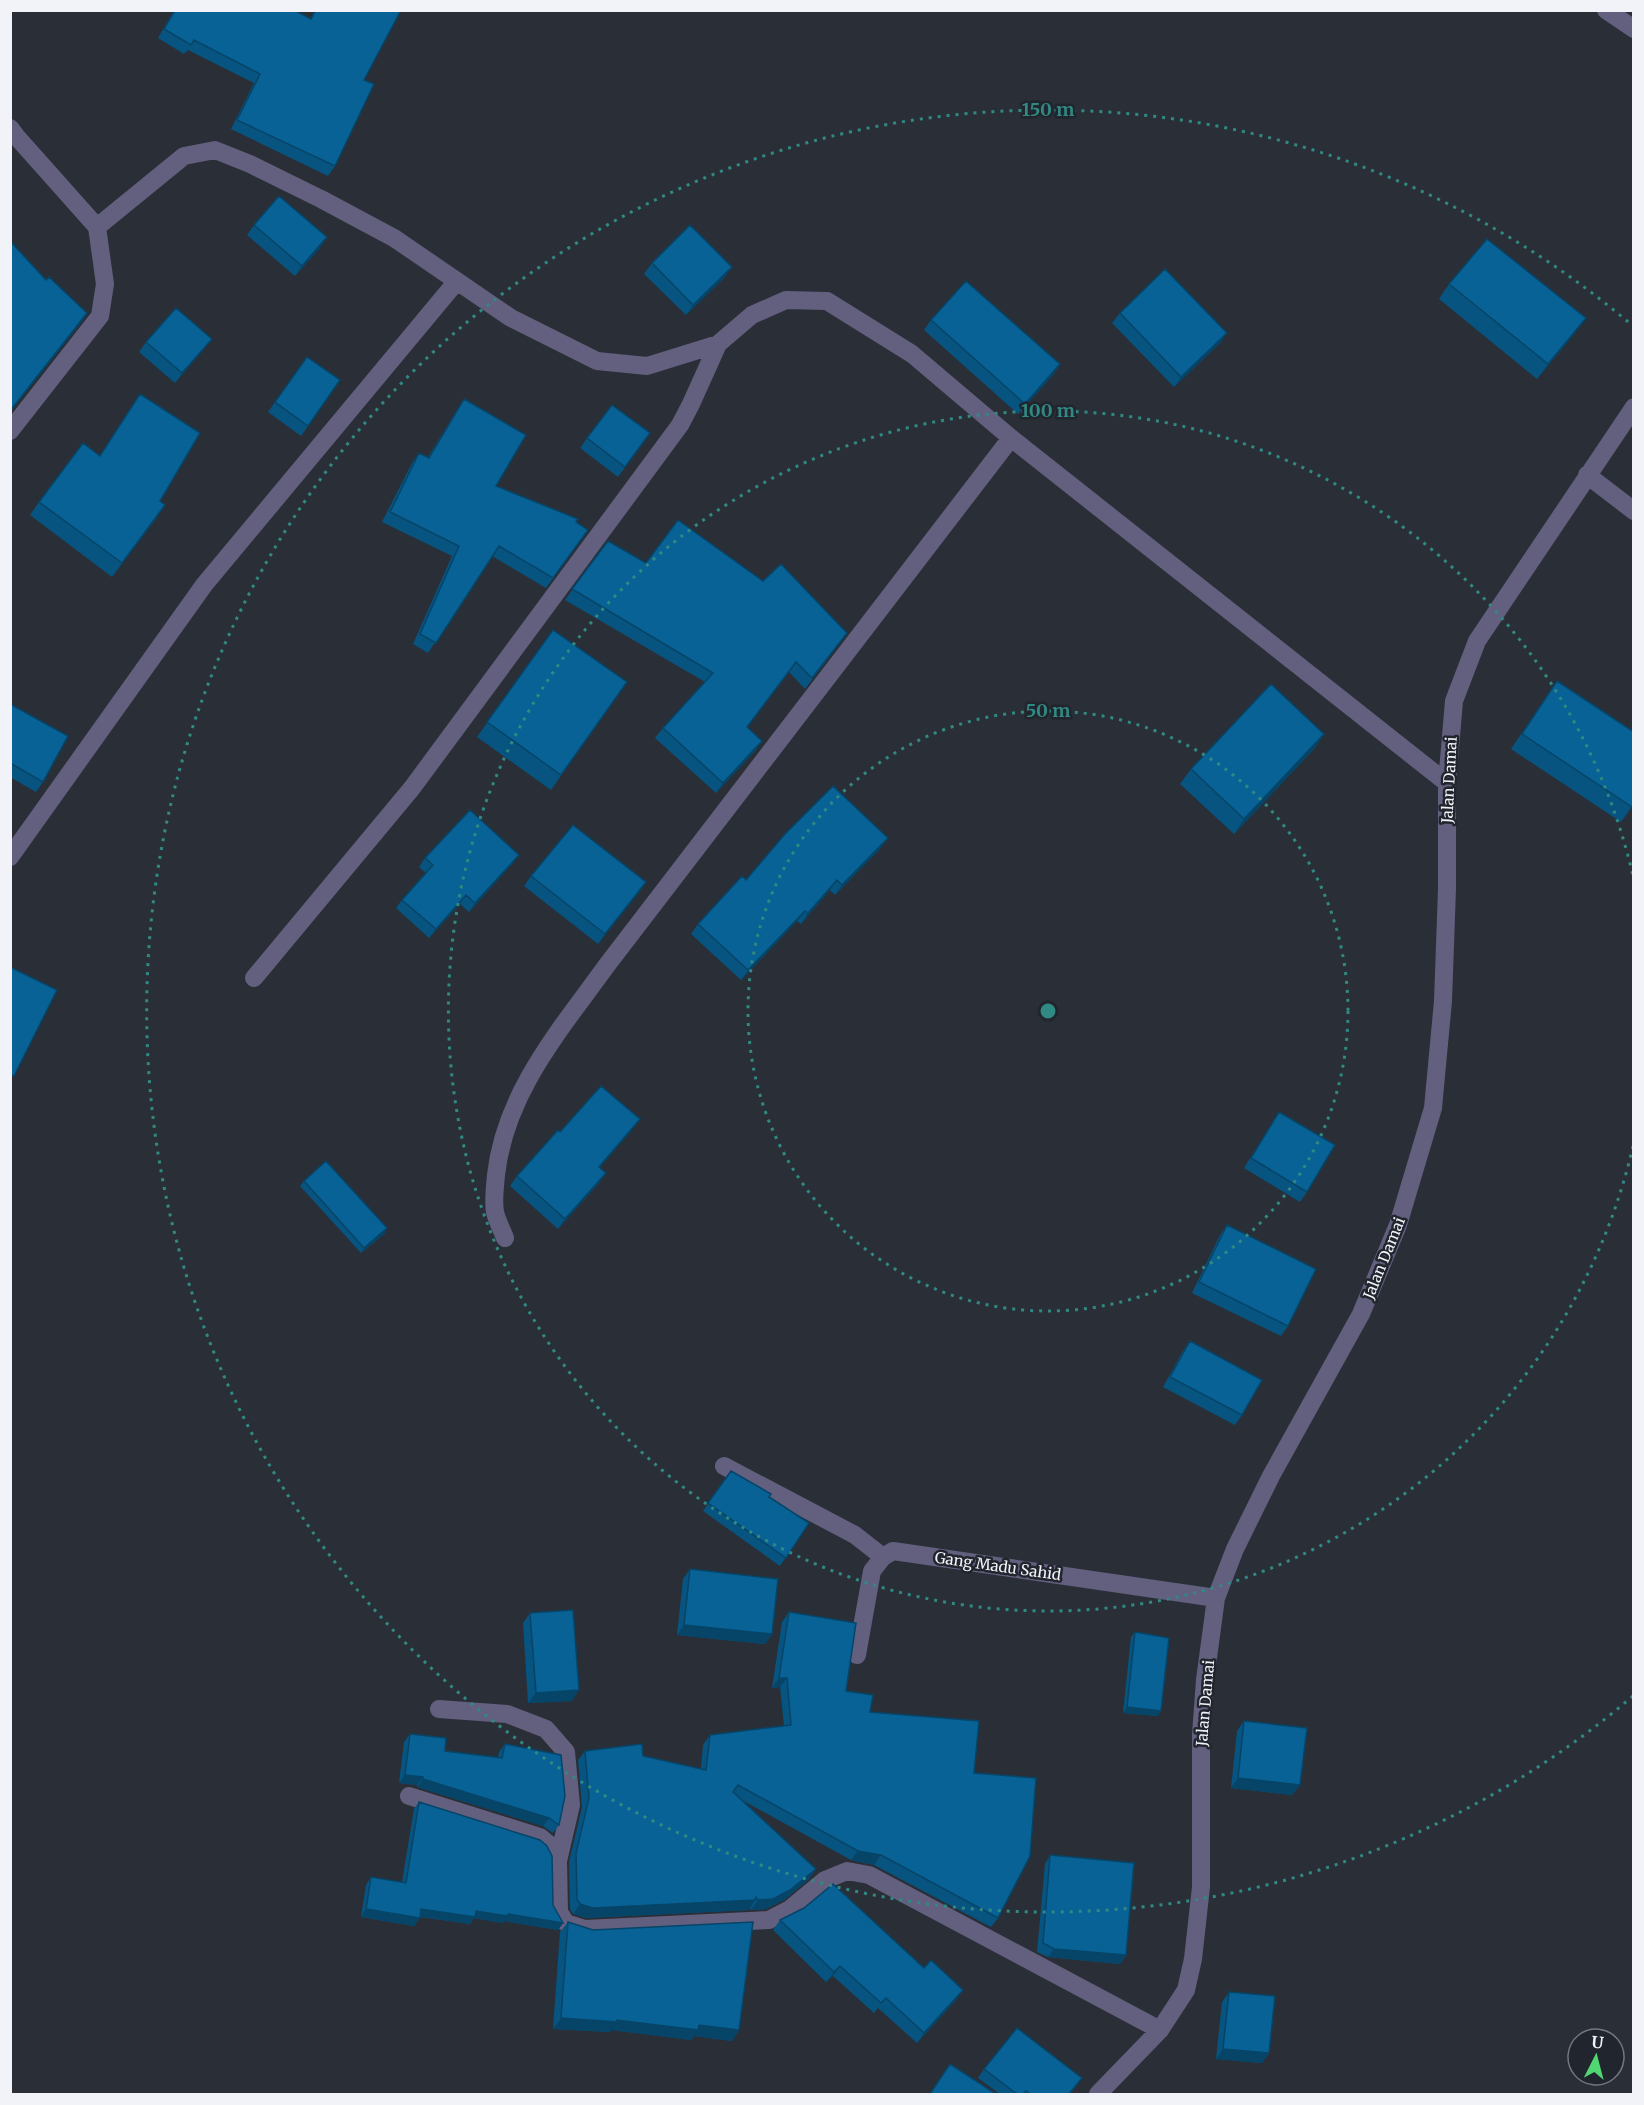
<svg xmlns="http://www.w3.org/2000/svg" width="1644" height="2105" viewBox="0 0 1644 2105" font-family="Merriweather,serif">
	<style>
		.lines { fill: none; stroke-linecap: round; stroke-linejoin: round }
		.street { stroke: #635f7f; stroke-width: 18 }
		.wall { fill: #075480 }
		.shaded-wall { fill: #064568 }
		.building { fill: #086295; stroke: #064568; stroke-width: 1.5 }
		.ring { fill: none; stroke: #318983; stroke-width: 3; stroke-dasharray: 3 6 }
		.labels { text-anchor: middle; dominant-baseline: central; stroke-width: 5; stroke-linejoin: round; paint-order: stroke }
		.street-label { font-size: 15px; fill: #f1f3f9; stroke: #21252d }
		.centre { fill: #318983; stroke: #21252d; stroke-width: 3 }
		.ring-label { font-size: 18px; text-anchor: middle; font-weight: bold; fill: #318983; stroke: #21252d; stroke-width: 5; stroke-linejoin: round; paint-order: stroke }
	</style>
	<rect width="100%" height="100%" fill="#2a2f37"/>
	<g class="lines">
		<path class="street" d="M 1606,10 L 1634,29
			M 10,128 L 16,136 L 97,227
			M 10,431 L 100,316 L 105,284 L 97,227 L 184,156 L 215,150 L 250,164 L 321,199 L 394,238 L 511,318 L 597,361 L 647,366 L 718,344 L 752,315 L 786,300 L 827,301 L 912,354 L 1011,438 L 1447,783
			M 1587,475 L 1634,511
			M 10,857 L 204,585 L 457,281
			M 254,978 L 412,788 L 680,425 L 691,404 L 718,344
			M 505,1238 C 502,1230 497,1221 495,1212 C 493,1201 495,1187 496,1175 C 505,1093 560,1030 607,965 L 1011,438
			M 724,1466 L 855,1535 L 883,1557
			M 857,1655 L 872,1571 L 883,1557 L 893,1551 L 1216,1598
			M 439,1709 L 507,1714 L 546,1729 L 566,1752 L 571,1805 L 558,1861
			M 409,1796 L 540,1837 L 551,1846 L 558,1861 L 559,1912 L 566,1923 L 585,1929 L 769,1920 L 790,1909 L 825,1880 L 847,1871 L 869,1875 L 1160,2030
			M 1098,2094 L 1160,2030 L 1186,1990 L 1193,1959 L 1201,1887 L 1201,1735 L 1205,1680 L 1216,1598 L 1235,1549 L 1271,1476 L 1361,1314 L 1398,1225 L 1433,1108 L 1443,1001 L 1447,889 L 1447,783 L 1454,701 L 1477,641 L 1634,407"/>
	</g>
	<path class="wall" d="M 174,10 L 294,10 L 310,19 L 315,10 L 401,10 L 364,80 L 335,166 L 328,176 L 231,129 L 254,83 L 188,50 L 184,54 L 158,38 Z
		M 254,225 L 320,248 L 295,276 L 247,235 Z
		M 652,263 L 725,277 L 686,315 L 644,274 Z
		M 1449,284 L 1575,333 L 1537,379 L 1439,299 Z
		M 1120,313 L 1227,333 L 1220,343 L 1174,387 L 1112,323 Z
		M 931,320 L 1060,364 L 1053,375 L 1018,414 L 924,330 Z
		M 146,342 L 204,349 L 175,383 L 139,352 Z
		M 307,357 L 340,380 L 301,436 L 268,412 Z
		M 140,394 L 160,501 L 156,519 L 112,577 L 30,515 L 39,502 L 100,456 Z
		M 464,399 L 496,486 L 576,522 L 588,530 L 546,588 L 492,556 L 428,653 L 413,644 L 452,556 L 382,522 L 412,463 L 419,453 L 428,457 Z
		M 650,433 L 618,477 L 580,448 L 587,438 Z
		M 608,541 L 646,563 L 763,581 L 847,633 L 805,689 L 789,672 L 747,727 L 762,741 L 755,751 L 716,793 L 655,738 L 663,728 L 705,682 L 565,600 Z
		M 553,630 L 627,682 L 551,790 L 477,737 Z
		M 1557,681 L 1634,804 L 1621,822 L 1511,749 Z
		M 10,704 L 43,782 L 36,792 L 10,777 Z
		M 1324,734 L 1314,749 L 1234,834 L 1180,784 L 1191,769 Z
		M 880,849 L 835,895 L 830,890 L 801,924 L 797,921 L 741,980 L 691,934 L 698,924 L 746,880 Z
		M 519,855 L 513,863 L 469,912 L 460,904 L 429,938 L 396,908 L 402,900 L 426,873 L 419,867 L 425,858 Z
		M 531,876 L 646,882 L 598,944 L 524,886 Z
		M 1279,1112 L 1307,1192 L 1300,1202 L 1244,1168 Z
		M 632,1130 L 600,1167 L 599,1183 L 558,1229 L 510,1186 L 517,1176 L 560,1132 Z
		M 304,1181 L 387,1228 L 384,1234 L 361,1253 L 300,1186 Z
		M 1227,1225 L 1288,1326 L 1281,1336 L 1192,1293 L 1220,1235 Z
		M 1190,1341 L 1242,1415 L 1235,1425 L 1163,1387 L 1183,1351 Z
		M 731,1471 L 809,1523 L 780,1566 L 703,1511 Z
		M 690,1569 L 772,1634 L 765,1644 L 677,1635 L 683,1579 Z
		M 789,1612 L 846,1691 L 870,1712 L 974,1773 L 998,1918 L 991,1927 L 874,1865 L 851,1860 L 740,1799 L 816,1869 L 809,1879 L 784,1900 L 766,1909 L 751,1910 L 750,1908 L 749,1910 L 586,1918 L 573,1914 L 570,1909 L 569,1862 L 582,1807 L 578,1760 L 585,1751 L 643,1756 L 701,1769 L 703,1745 L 710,1735 L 784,1726 L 780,1687 L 772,1688 L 782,1622 Z
		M 530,1613 L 572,1701 L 528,1703 L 523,1623 Z
		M 1135,1632 L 1158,1716 L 1123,1713 L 1131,1637 Z
		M 1244,1721 L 1300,1785 L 1292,1795 L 1231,1788 L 1237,1731 Z
		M 410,1734 L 445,1751 L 498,1757 L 499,1752 L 505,1744 L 559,1825 L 553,1833 L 543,1826 L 417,1787 L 417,1785 L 399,1783 L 404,1742 Z
		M 419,1802 L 553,1905 L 563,1923 L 558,1930 L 504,1921 L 503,1923 L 474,1918 L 470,1924 L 420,1917 L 414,1926 L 361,1917 L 366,1885 L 371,1877 L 402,1882 L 414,1809 Z
		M 1050,1855 L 1126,1955 L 1120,1964 L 1048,1957 L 1037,1952 L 1045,1864 Z
		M 780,1920 L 924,1968 L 963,1990 L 956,2000 L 917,2043 L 878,2008 L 874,2013 L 833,1976 L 826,1982 L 773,1930 Z
		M 568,1922 L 739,2030 L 732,2041 L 694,2036 L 691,2040 L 612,2030 L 610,2032 L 553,2029 L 560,1932 Z
		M 1229,1992 L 1269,2053 L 1262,2063 L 1216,2059 L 1222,2002 Z
		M 984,2069 L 1070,2094 L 1000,2094 L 978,2078 Z"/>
	<path class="shaded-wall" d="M 327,237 L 320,248 L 295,276 L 302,266 Z
		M 732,267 L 725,277 L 686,315 L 693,305 Z
		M 87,313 L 81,323 L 10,412 L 10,411 Z
		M 1586,318 L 1575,333 L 1537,379 L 1548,364 Z
		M 1227,333 L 1220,343 L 1174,387 L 1181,377 Z
		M 212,339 L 204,349 L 175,383 L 182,373 Z
		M 1060,364 L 1053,375 L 1018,414 L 1025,404 Z
		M 165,505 L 156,519 L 112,577 L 122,563 Z
		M 1324,734 L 1314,749 L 1234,834 L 1244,819 Z
		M 762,741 L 755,751 L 716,793 L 723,783 Z
		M 888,838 L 880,849 L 835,895 L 842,885 Z
		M 519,855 L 513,863 L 469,912 L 475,903 Z
		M 837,880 L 830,890 L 801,924 L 808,913 Z
		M 646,882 L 639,893 L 598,944 L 605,934 Z
		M 466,895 L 460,904 L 429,938 L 436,929 Z
		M 805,911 L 797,921 L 741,980 L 748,970 Z
		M 640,1119 L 632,1130 L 592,1177 L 599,1167 Z
		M 606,1173 L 599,1183 L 558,1229 L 565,1219 Z
		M 387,1228 L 384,1234 L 361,1253 L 364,1248 Z
		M 684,1625 L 772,1634 L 765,1644 L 677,1635 Z
		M 779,1678 L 787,1678 L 780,1687 L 772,1688 Z
		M 579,1690 L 572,1701 L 528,1703 L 536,1693 Z
		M 1127,1707 L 1161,1711 L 1158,1716 L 1123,1713 Z
		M 405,1775 L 423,1777 L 417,1785 L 399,1783 Z
		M 1238,1778 L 1300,1785 L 1292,1795 L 1231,1788 Z
		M 423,1779 L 549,1818 L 543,1826 L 417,1787 Z
		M 858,1851 L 881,1855 L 874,1865 L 851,1860 Z
		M 816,1869 L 809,1879 L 784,1900 L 766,1909 L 751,1910 L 758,1900 Z
		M 755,1900 L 749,1910 L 586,1918 L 573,1914 L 580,1904 Z
		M 366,1909 L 420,1918 L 414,1926 L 361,1917 Z
		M 421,1909 L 476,1911 L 508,1914 L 563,1923 L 558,1930 L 504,1921 L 503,1923 L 474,1918 L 470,1924 L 416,1916 Z
		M 1054,1949 L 1126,1955 L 1120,1964 L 1048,1957 Z
		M 840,1966 L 833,1976 L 826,1982 L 834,1972 Z
		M 963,1990 L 956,2000 L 917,2043 L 924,2033 Z
		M 561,2018 L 617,2020 L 699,2025 L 739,2030 L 732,2041 L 694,2036 L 691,2040 L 612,2030 L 610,2032 L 553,2029 Z
		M 1223,2049 L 1269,2053 L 1262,2063 L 1216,2059 Z"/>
	<path class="building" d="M 175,10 L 294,10 L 311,19 L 316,10 L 401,10 L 364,80 L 374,84 L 335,166 L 237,120 L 260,74 L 194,40 L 191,45 L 164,29 Z
		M 279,196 L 327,237 L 302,266 L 254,225 Z
		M 690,225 L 732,267 L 693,305 L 652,263 Z
		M 1487,239 L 1586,318 L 1548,364 L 1449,284 Z
		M 10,241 L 46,280 L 49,277 L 87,313 L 10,411 Z
		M 1165,269 L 1227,333 L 1181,377 L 1120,313 Z
		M 966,281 L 1060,364 L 1025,404 L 931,320 Z
		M 176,308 L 212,339 L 182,373 L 146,342 Z
		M 307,357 L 340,380 L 308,426 L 275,402 Z
		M 140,394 L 200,433 L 160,501 L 165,505 L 122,563 L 39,502 L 83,443 L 100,456 Z
		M 464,399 L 526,435 L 496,486 L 578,519 L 576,522 L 588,530 L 553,578 L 499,546 L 436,643 L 420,634 L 459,546 L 390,512 L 419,453 L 429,458 Z
		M 612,405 L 650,433 L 625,467 L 587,438 Z
		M 678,520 L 763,581 L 781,564 L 847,633 L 812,678 L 796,662 L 747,727 L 762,741 L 723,783 L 663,728 L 713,673 L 572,589 L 608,541 L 646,563 Z
		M 553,630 L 627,682 L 561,775 L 487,722 Z
		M 1557,681 L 1634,732 L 1634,804 L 1632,807 L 1522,734 Z
		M 1271,684 L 1324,734 L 1244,819 L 1191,769 Z
		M 10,704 L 68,736 L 43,782 L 10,763 Z
		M 833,786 L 888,838 L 842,885 L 837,880 L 808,913 L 805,911 L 748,970 L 698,924 L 742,876 L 746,880 L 785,834 Z
		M 470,810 L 519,855 L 475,903 L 466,895 L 436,929 L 402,900 L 433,865 L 425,858 Z
		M 573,825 L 646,882 L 605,934 L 531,876 Z
		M 10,967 L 57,990 L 14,1076 L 10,1075 Z
		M 601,1086 L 640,1119 L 599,1167 L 606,1173 L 565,1219 L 517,1176 L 558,1130 L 560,1132 Z
		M 1279,1112 L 1335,1145 L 1307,1192 L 1251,1158 Z
		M 326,1161 L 387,1228 L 364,1248 L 304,1181 Z
		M 1227,1225 L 1316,1269 L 1288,1326 L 1199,1282 Z
		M 1190,1341 L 1262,1380 L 1242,1415 L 1170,1377 Z
		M 731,1471 L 771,1494 L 769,1497 L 809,1523 L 786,1558 L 708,1503 Z
		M 690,1569 L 778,1579 L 772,1634 L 684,1625 Z
		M 573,1610 L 579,1690 L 536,1693 L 530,1613 Z
		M 789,1612 L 856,1623 L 846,1691 L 873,1695 L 870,1712 L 979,1721 L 974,1773 L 1036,1778 L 1030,1856 L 998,1918 L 881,1855 L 858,1851 L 738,1785 L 733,1792 L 816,1869 L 790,1890 L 773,1899 L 758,1900 L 756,1897 L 755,1900 L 593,1908 L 580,1904 L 577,1899 L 576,1853 L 589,1798 L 585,1751 L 642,1744 L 643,1756 L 706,1770 L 710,1735 L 791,1725 L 787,1678 L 779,1678 Z
		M 1135,1632 L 1169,1638 L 1161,1711 L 1127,1707 Z
		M 1244,1721 L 1307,1728 L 1300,1785 L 1238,1778 Z
		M 410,1734 L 446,1738 L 445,1751 L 502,1758 L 505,1744 L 561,1755 L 565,1796 L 559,1825 L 549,1818 L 423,1779 L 423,1777 L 405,1775 Z
		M 419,1802 L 540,1840 L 547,1846 L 552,1856 L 553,1905 L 563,1923 L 508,1914 L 508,1916 L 476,1911 L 475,1917 L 421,1909 L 420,1918 L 366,1909 L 371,1877 L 406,1883 Z
		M 1050,1855 L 1134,1863 L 1126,1955 L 1054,1949 L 1043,1943 Z
		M 833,1884 L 924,1968 L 931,1960 L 963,1990 L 924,2033 L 886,1998 L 881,2003 L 840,1966 L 834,1972 L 780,1920 L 804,1908 Z
		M 568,1922 L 593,1930 L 753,1922 L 739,2030 L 699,2025 L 698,2030 L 617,2020 L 617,2022 L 561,2018 Z
		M 1229,1992 L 1275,1996 L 1269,2053 L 1223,2049 Z
		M 1017,2028 L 1082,2078 L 1069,2094 L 1030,2094 L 1026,2091 L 1023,2094 L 1017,2094 L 984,2069 Z
		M 950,2064 L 996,2094 L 930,2094 Z"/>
	<g class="ring">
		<circle cx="1048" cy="1011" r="300"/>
		<path d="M1633 1146A600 600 0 1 1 1633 876"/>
		<path d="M1633 1696A901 901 0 1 1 1633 326"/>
	</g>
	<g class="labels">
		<g class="street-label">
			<text transform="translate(1449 780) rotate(-87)">Jalan Damai</text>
			<text transform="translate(1384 1258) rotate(-68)">Jalan Damai</text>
			<text transform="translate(998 1566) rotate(8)">Gang Madu Sahid</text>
			<text transform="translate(1205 1703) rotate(-85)">Jalan Damai</text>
		</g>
	</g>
	<circle cx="1048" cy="1011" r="9" class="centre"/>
	<g class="ring-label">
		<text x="1048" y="116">150 m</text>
		<text x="1048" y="417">100 m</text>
		<text x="1048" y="717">50 m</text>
	</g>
	<rect width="1644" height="2105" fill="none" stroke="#f1f3f9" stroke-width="24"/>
	<g transform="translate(1596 2057) rotate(6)"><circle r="28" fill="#21252d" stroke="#74777f" stroke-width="1.5"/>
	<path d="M0-4.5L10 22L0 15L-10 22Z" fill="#51d674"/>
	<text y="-9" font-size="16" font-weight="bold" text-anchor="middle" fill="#f1f3f9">U</text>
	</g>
</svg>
